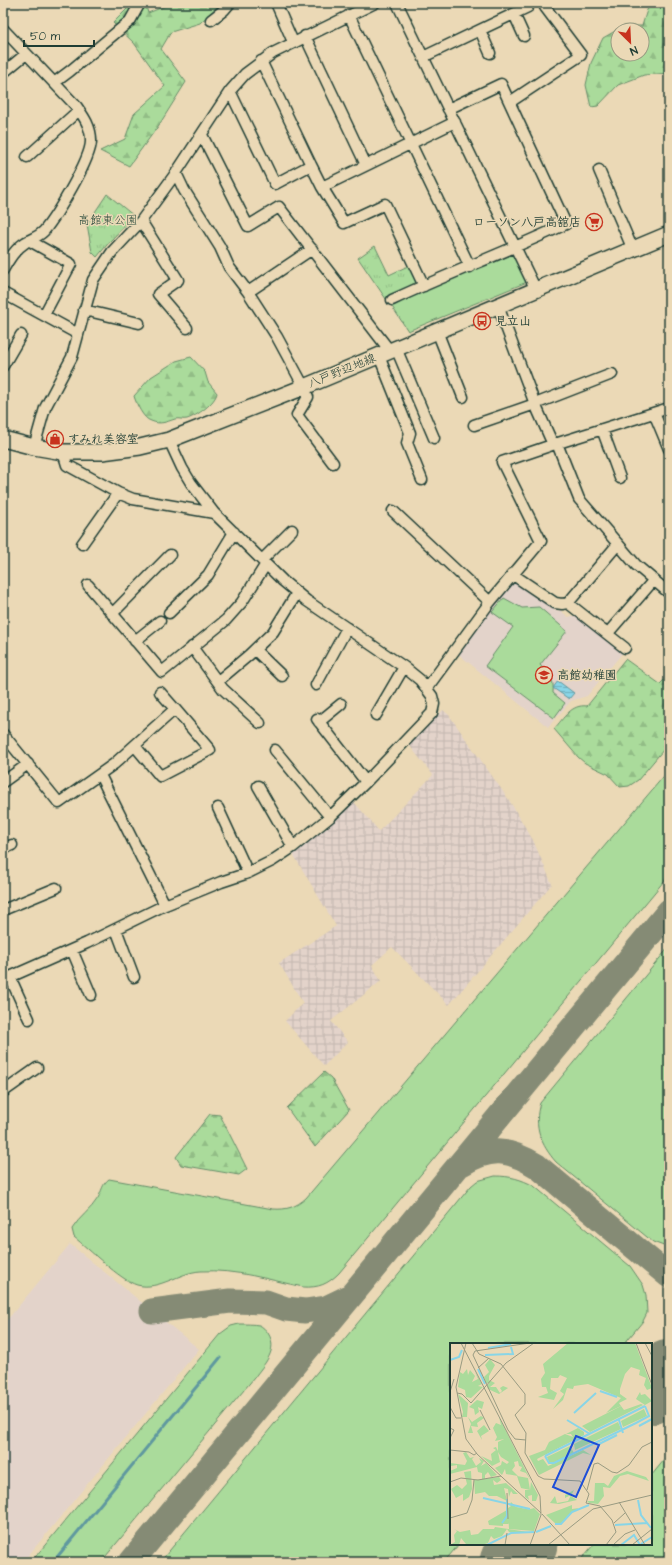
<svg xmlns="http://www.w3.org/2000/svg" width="672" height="1565" viewBox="0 0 672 1565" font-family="'Architects Daughter','Klee One',sans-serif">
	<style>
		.built { fill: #e3d3ca }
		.industrial { fill: url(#industrial-grid) }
		.green { fill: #aadb9b; stroke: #648c68 }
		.forest { fill: url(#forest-firs); stroke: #648c68; fill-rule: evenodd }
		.park { fill: url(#park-tufts); stroke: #648c68 }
		.water { fill: url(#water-rules); stroke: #5e989f }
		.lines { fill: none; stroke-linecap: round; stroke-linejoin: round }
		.stream { stroke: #5e989f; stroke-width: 3 }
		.taxiway { stroke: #858b75; stroke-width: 25 }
		.runway { stroke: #858b75; stroke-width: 63 }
		.minor-casing { stroke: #1f3d34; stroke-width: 13 }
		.primary-casing { stroke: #1f3d34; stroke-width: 18 }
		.minor { stroke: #ebd9b6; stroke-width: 10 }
		.primary { stroke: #ebd9b6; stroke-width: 15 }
		.labels { text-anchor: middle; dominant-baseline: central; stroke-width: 3; stroke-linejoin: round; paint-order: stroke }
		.park-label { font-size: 12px; fill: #2d4d3e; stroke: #ebd9b6 }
		.poi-label { font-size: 12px; font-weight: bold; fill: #1f3d34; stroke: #ebd9b6; text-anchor: start }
		.street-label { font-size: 12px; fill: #1f3d34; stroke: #ebd9b6 }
		.inset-river { fill: none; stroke: #88d5e7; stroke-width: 2 }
		.inset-road { fill: none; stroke: #999b82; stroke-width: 1 }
		.view { fill: #1d4ed8; fill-opacity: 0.15; stroke: #1d4ed8; stroke-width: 2 }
		.inset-edge { fill: none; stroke: #1f3d34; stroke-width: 2 }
	</style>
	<defs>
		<pattern id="industrial-grid" width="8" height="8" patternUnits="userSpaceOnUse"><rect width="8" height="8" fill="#e3d3ca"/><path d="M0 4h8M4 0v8" fill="none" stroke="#c2b6ae"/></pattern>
		<pattern id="forest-firs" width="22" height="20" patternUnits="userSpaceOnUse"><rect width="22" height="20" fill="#aadb9b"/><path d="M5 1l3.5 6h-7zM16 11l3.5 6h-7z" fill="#92bd86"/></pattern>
		<pattern id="park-tufts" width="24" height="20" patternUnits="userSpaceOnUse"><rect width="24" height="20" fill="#aadb9b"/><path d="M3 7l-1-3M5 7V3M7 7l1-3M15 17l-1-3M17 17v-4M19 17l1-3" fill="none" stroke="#92bd86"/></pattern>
		<pattern id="water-rules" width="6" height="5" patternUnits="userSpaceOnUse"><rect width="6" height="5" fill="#88d5e7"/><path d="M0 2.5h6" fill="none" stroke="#6faebc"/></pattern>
	</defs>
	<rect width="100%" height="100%" fill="#ebd9b6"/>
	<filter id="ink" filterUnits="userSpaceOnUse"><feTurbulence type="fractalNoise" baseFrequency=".025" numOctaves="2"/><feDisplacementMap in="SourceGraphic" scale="8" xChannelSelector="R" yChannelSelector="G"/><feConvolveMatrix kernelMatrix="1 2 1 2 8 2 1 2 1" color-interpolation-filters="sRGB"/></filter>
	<g filter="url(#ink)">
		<path class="built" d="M 515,583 L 521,583 L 556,611 L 560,610 L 568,617 L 578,615 L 624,651 L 587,696 L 571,701 L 548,727 L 457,653 L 509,585 Z
			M 70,1244 L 199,1349 L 23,1562 L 3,1562 L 3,1325 Z"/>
		<path class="industrial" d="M 443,710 L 449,715 L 509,800 L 533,840 L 552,884 L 449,1005 L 392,947 L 372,965 L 381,981 L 331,1021 L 348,1042 L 324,1066 L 285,1021 L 303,1003 L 279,963 L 336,926 L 293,854 L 336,820 L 354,802 L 379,831 L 433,775 L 409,745 Z"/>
		<path class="green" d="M 512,253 L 527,282 L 408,331 L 391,305 Z
			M 504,598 L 522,608 L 539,607 L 567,631 L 540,665 C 551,675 554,679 553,693 L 565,703 L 554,718 L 485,666 L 513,627 L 492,612 Z
			M 669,770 L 669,875 L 339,1273 C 328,1284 319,1288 303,1287 C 270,1280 235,1269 201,1271 C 179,1272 159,1291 137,1285 C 120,1280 89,1249 74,1237 L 72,1229 C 79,1217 91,1210 98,1198 C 102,1191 102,1184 109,1179 L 273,1209 C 287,1210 296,1207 306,1198 Z
			M 669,947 L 669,1248 L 653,1242 L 556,1162 C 541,1145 533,1126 540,1103 Z
			M 495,1176 C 510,1176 521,1179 534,1186 L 630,1266 L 643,1285 L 646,1295 L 647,1313 L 643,1321 L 624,1344 L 451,1344 L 451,1544 L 459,1544 L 444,1562 L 160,1562 L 471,1186 L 477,1181 Z
			M 239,1324 C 246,1324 253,1324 259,1325 C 262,1326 266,1330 268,1333 C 279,1350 264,1364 254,1378 L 101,1562 L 31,1562 L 220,1334 L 231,1326 Z
			M 669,1454 L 669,1562 L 579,1562 L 594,1544 L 651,1544 L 651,1476 Z"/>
		<path class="forest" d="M 128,3 L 145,3 L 148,13 L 173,3 L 221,3 L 200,23 L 171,32 L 161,49 L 186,82 L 159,125 L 129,166 L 100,151 L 125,139 L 134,114 L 165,86 L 134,43 L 113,23 L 127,9 Z
			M 652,3 L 669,3 L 669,73 L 644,75 L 618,85 L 598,106 L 591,107 L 586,85 L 591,63 L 603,38 L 624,26 L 642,26 L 647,10 ZM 618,30 L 642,30 L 642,54 L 618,54 Z
			M 191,357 L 205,372 L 208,382 L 217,393 C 215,403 197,416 187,419 C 183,420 179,418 175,419 C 166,422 160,425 151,421 C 143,419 136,403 134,396 L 151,377 L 176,361 Z
			M 625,659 L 660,684 L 669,675 L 669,743 L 638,780 L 629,786 L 620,787 L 608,774 L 585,763 L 578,757 L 554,729 C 564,718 571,704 587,706 Z
			M 324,1072 L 331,1078 L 349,1110 L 315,1147 L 287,1108 Z
			M 210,1114 L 220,1115 L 247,1169 L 239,1175 L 181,1165 L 176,1157 Z"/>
		<path class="park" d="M 107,194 L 134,216 L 111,240 L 97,257 L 92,252 L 87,224 Z
			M 375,246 L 389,275 L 410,265 L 417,282 L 416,285 L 386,299 L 358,258 Z"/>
		<path class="water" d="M 558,681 L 574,693 L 569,699 L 553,688 Z"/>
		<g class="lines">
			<path class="stream" d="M 53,1562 L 220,1358"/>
			<path class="taxiway" d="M 462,1164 C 491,1146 509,1149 537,1166 L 669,1276
				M 152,1311 L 230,1301 L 266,1302 L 286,1309 L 305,1311 L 326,1308 L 349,1297
				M 131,1562 L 669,911"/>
			<path class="runway" d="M 651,1393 L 669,1371
				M 511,1562 L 526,1544"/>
			<g class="minor-casing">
				<path id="minor" d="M 276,3 L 293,42
					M 397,3 L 536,290
					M 514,14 L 524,36
					M 349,15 L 470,267
					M 211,20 L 224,10 L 230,3
					M 3,29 L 77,107 C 84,117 91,127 91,140 C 92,158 56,216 44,231 C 38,237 33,238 26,242 C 15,249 9,259 3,270
					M 480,30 L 490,53
					M 305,36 L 366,165
					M 423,57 L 528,7
					M 261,61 L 311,165
					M 3,73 L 26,54
					M 54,83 L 70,71 L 130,21 L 140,3
					M 230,91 L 275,184 L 311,165 L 322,187 L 344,223 L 385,204 L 424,286
					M 510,102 L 581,55 L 545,7 L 546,3
					M 202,135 L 248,226 L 279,207 L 390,351
					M 27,157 L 79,110
					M 599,170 L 633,250
					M 176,173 L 184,190 L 220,247 L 229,267 L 248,292 L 277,337 L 304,387 L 308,397 L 297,415 L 333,463
					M 322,187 L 455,122
					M 141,221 L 178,280 L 158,294 L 187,328
					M 30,241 L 71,264 L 44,315
					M 248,292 L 312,249
					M 3,293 L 78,334
					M 392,300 C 450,273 509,251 566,224 L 501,84 L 448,109
					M 498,306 L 535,404 L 551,440 L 558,446 L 579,499 L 618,544 L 568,603
					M 84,310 L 139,323
					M 437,331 L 463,397
					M 396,348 L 434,438
					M 379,356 L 410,433 L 407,443 L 422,480
					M 3,366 L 21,335
					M 654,413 L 669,449
					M 474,425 L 535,404 L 612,374
					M 602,429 L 620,478
					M 34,447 L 45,408 L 72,357 L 93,280 L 112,252 L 141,221 L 176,173 L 230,91 L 245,74 L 273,53 L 375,3
					M 63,452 L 67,465 L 118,493 L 133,499 L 214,513
					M 393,511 L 490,602
					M 82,544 L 118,493
					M 618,544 L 636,565 L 669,593
					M 262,560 L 292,530
					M 512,574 L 555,603 L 562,604 L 568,603 L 625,648
					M 88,585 L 162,672 L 226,620 L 242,602 L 266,564
					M 169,613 L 208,575 L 234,532
					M 112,614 L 170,555
					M 608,633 L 653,581
					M 135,641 L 160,621
					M 192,647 L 223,689 L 260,723
					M 255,650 L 282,676
					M 218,681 L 249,655 L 273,632 L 297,593
					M 316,685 L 347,628
					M 427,688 L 490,602 L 541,541 L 502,462 L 555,444 L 669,408
					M 160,692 L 175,709
					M 376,715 L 404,667
					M 317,719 L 366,782
					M 319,722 L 341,704
					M 3,734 L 59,803 L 114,764 L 175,709 L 210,750 L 160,776 L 135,746
					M 275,750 L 330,817
					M 100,775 L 165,905
					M 3,782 L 28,764
					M 258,786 L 293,847
					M 218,808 L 248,873
					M 3,849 L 12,845
					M 3,910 L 56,888
					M 116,929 L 134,977
					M 72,950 L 91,995
					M 10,977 L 29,1019
					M 3,980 L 87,943 L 165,905 L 221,882 L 248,873 L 272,861 L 293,847 L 330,817 L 366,782 L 432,713 L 434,704 L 432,696 L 420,680 L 404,667 L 307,601 L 283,581 L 214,513 L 191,483 L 182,468 L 169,440
					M 3,1092 L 37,1068"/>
			</g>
			<g class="primary-casing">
				<path id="primary" d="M 3,439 L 34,447 L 63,452 L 102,452 L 140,447 L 169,440 L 304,387 L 669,234"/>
			</g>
			<use href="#minor" class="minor"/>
			<use href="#primary" class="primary"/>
		</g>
	</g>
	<defs>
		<g id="supermarket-ring" transform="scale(0.9)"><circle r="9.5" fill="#ebd9b6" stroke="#c8321e" stroke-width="1.5"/><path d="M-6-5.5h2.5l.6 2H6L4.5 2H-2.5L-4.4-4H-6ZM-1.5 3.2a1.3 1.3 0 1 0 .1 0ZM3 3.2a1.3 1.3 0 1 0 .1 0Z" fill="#c8321e"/></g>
		<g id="bus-ring" transform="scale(0.9)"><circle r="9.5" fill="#ebd9b6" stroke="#c8321e" stroke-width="1.5"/><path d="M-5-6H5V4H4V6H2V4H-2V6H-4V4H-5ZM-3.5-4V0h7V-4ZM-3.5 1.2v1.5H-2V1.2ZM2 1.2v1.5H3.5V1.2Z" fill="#c8321e"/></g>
		<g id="shop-ring" transform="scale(0.9)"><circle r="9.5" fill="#ebd9b6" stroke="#c8321e" stroke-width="1.5"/><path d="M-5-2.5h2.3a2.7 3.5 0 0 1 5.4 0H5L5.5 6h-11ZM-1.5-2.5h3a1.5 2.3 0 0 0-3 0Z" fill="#c8321e"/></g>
		<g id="school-ring" transform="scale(0.9)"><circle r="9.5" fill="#ebd9b6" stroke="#c8321e" stroke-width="1.5"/><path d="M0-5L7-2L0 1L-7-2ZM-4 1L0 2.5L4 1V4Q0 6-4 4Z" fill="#c8321e"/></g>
	</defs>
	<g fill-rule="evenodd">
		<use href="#supermarket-ring" x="594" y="222"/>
		<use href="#bus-ring" x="482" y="321"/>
		<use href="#shop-ring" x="55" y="439"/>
		<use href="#school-ring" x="544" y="675"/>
	</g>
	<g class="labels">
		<g class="park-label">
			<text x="108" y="220">高館東公園</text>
		</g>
		<g class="poi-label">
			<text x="581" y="222" text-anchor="end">ローソン八戸高舘店</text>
			<text x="495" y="321">見立山</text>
			<text x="68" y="439">すみれ美容室</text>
			<text x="557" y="675">高館幼稚園</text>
		</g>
		<g class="street-label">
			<text transform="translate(342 371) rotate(-22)">八戸野辺地線</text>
		</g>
	</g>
	<g transform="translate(450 1343)">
		<rect width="202" height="202" fill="#ebd9b6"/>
		<path d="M 190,49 L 191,52 L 195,51 L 202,58 L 195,62 L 186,56 ZM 191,61 L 193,62 L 140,89 L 132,83 L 171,63 L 174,67 ZM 194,66 L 197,73 L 173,84 L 171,78 ZM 168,79 L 171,86 L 125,107 L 124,101 ZM 128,85 L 134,89 L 134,92 L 87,116 L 88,118 L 93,116 L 98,123 L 133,107 L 141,112 L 133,110 L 89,132 L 79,113 L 95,107 L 99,99 L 115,91 L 123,94 L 121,91 L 116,91 ZM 120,103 L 124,110 L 104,120 L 99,119 L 97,114 Z" fill="#aadb9b"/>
		<path d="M 118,0 L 185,0 L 202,45 L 197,47 L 194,42 L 196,35 L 189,32 L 190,27 L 181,24 L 175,31 L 170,46 L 170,51 L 177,56 L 169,60 L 171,63 L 156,70 L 171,55 L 138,41 L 124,43 L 123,46 L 117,45 L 113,57 L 103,66 L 114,51 L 110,48 L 117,35 L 110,32 L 108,35 L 101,35 L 100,46 L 107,50 L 104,57 L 88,54 L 98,50 L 96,44 L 92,44 L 91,36 L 95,30 L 93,21 ZM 40,16 L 45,22 L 39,33 L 39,37 L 45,40 L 40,44 L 46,44 L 50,50 L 52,48 L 50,45 L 53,43 L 58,45 L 49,51 L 38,46 L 37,43 L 39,40 L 35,40 L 34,34 L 39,29 L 35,22 ZM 17,26 L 18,32 L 20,27 L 25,33 L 22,39 L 28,36 L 25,29 L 32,41 L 28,43 L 33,44 L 21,55 L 16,54 L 15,47 L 8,44 L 10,29 L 13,31 ZM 8,51 L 18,60 L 17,74 L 12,74 L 13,69 ZM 27,57 L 34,59 L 32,66 L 28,64 L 29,69 L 25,72 L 24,66 L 19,64 ZM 31,73 L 34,75 L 27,80 L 28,84 L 21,83 L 23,90 L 18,90 L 21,81 L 18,74 L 22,79 ZM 49,74 L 81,138 L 76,130 L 70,128 L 72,124 L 69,123 L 68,118 L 64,119 L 65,123 L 62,127 L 68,133 L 56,131 L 55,126 L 52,132 L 45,125 L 51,122 L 52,118 L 57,121 L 59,119 L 51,114 L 48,109 L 50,119 L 42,123 L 31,113 L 42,118 L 41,111 L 46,107 L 43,105 L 46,104 L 48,108 L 48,99 L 54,96 L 45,98 L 47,94 L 43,85 L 46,80 L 51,82 ZM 34,82 L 39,88 L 31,93 L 32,97 L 27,88 ZM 16,109 L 20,115 L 24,114 L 22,116 L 26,123 L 31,119 L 29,115 L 34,118 L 31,123 L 36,120 L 47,132 L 41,134 L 38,129 L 35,132 L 35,136 L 32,136 L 32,130 L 28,129 L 27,124 L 0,131 L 0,128 L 7,125 L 7,122 L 1,123 L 0,120 L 15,122 L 17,118 L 13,110 ZM 21,128 L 22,146 L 19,154 L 13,158 L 13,151 L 6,155 L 1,146 L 7,142 L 12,146 L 17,141 L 14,129 ZM 177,128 L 196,134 L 199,138 L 178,131 L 170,133 L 160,145 L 153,144 L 154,153 L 148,161 L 139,160 L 137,158 L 144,158 L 145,140 L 154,140 L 158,143 L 164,133 ZM 49,134 L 51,137 L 47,140 L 43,137 L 44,142 L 56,140 L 68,151 L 63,151 L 61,148 L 59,154 L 58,146 L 54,145 L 57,158 L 47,153 L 39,153 L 35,149 L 25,151 L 24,137 ZM 81,139 L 88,152 L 86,158 L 82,158 L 82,152 L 78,153 L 79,157 L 75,154 L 75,147 L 80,147 ZM 124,147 L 121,153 L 127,157 L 109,161 L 100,160 L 105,153 L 107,160 L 118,158 L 121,152 L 115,155 L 115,152 ZM 57,159 L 57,176 L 58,165 L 61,163 L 58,161 L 60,162 L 61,159 L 66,164 L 82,167 L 58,181 L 53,181 L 53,175 L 53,183 L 39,182 L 38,178 L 57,167 ZM 122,162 L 122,166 L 129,165 L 122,169 L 111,181 L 106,181 L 96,172 ZM 45,184 L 78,189 L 59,189 L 57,186 L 52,193 L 44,196 L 41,193 L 38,200 L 32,202 L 16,201 L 11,195 L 9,202 L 0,202 L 5,199 L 4,192 L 7,188 L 4,186 L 10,189 L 20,187 L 21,192 L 28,191 L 33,186 L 44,186 Z" fill="#aadb9b"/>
		<path d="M 67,133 L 78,135 L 80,147 L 71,145 Z" fill="#aadb9b"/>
		<path d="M 61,165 L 71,169 L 84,165 L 90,171 L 84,188 L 59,186 L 58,168 Z" fill="#aadb9b"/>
		<path class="inset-river" d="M 38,5 L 61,1M 35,12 L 63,11 L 61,4M 0,17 L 9,14 L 12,7M 28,26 L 35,41M 150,48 L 167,54M 124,70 L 146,50M 117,77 L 140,91M 169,77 L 173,90M 189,83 L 202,76M 149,101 L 167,92M 95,113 L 99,120 L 104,120 L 186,80 L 199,73 L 195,63M 95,113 L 195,63M 33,155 L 80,166M 188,157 L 191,172 L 201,185M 52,180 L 57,173 L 57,156M 105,181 L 111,181 L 122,169 L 139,162M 165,182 L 197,180M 86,189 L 101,183M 191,201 L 202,194M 37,202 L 61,190 L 84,189M 171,202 L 184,192 L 190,202"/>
		<path class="inset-road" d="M 11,0 L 90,153 L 91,172 L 80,202M 16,0 L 6,44 L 16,96 L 27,111 L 91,170M 22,0 L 29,11 L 51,21 L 75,51 L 75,61 L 65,72 L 76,90 L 75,110 L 88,133 L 94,136 L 130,138 L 139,151 L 136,160 L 150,163 L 162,177 L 166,189 L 156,202M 186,0 L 202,42M 195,0 L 202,13M 28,25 L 39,15M 0,49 L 4,36M 7,50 L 12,51 L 21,60 L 56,20 L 84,0M 0,64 L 6,75 L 11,75M 30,67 L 40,87M 0,85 L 4,87 L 0,95M 76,97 L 65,96 L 58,87 L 23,12 L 25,8 L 80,0M 0,107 L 19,109 L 24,112 L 27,110M 0,139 L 11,135 L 28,137 L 51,133M 137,147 L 144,121 L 148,120 L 162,129 L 167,130 L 179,122 L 192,104 L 202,99M 57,150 L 58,176M 169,159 L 195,202M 92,171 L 120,202M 0,175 L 17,170 L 22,157 L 24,137M 164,180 L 175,170M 55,202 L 57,190M 98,202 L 143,166 L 202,152M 163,202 L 175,191 L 185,187M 182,202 L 202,186"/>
		<path class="view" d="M 126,93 L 149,102 L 126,154 L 103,144 Z"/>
		<rect width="202" height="202" class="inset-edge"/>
	</g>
	<rect width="672" height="1565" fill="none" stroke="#ebd9b6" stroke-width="16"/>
	<rect x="8" y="8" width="656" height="1549" fill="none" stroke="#1f3d34" stroke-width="1.5" filter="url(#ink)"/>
	<g transform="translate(630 42) rotate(156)"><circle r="19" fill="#ebd9b6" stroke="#999b82"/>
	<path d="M0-3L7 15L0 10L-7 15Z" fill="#c8321e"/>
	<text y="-6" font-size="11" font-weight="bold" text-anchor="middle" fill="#1f3d34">N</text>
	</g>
	<path d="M24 40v6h70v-6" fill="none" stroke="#1f3d34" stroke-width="2"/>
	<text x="30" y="40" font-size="12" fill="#1f3d34" stroke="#ebd9b6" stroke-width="3" paint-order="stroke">50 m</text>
</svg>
